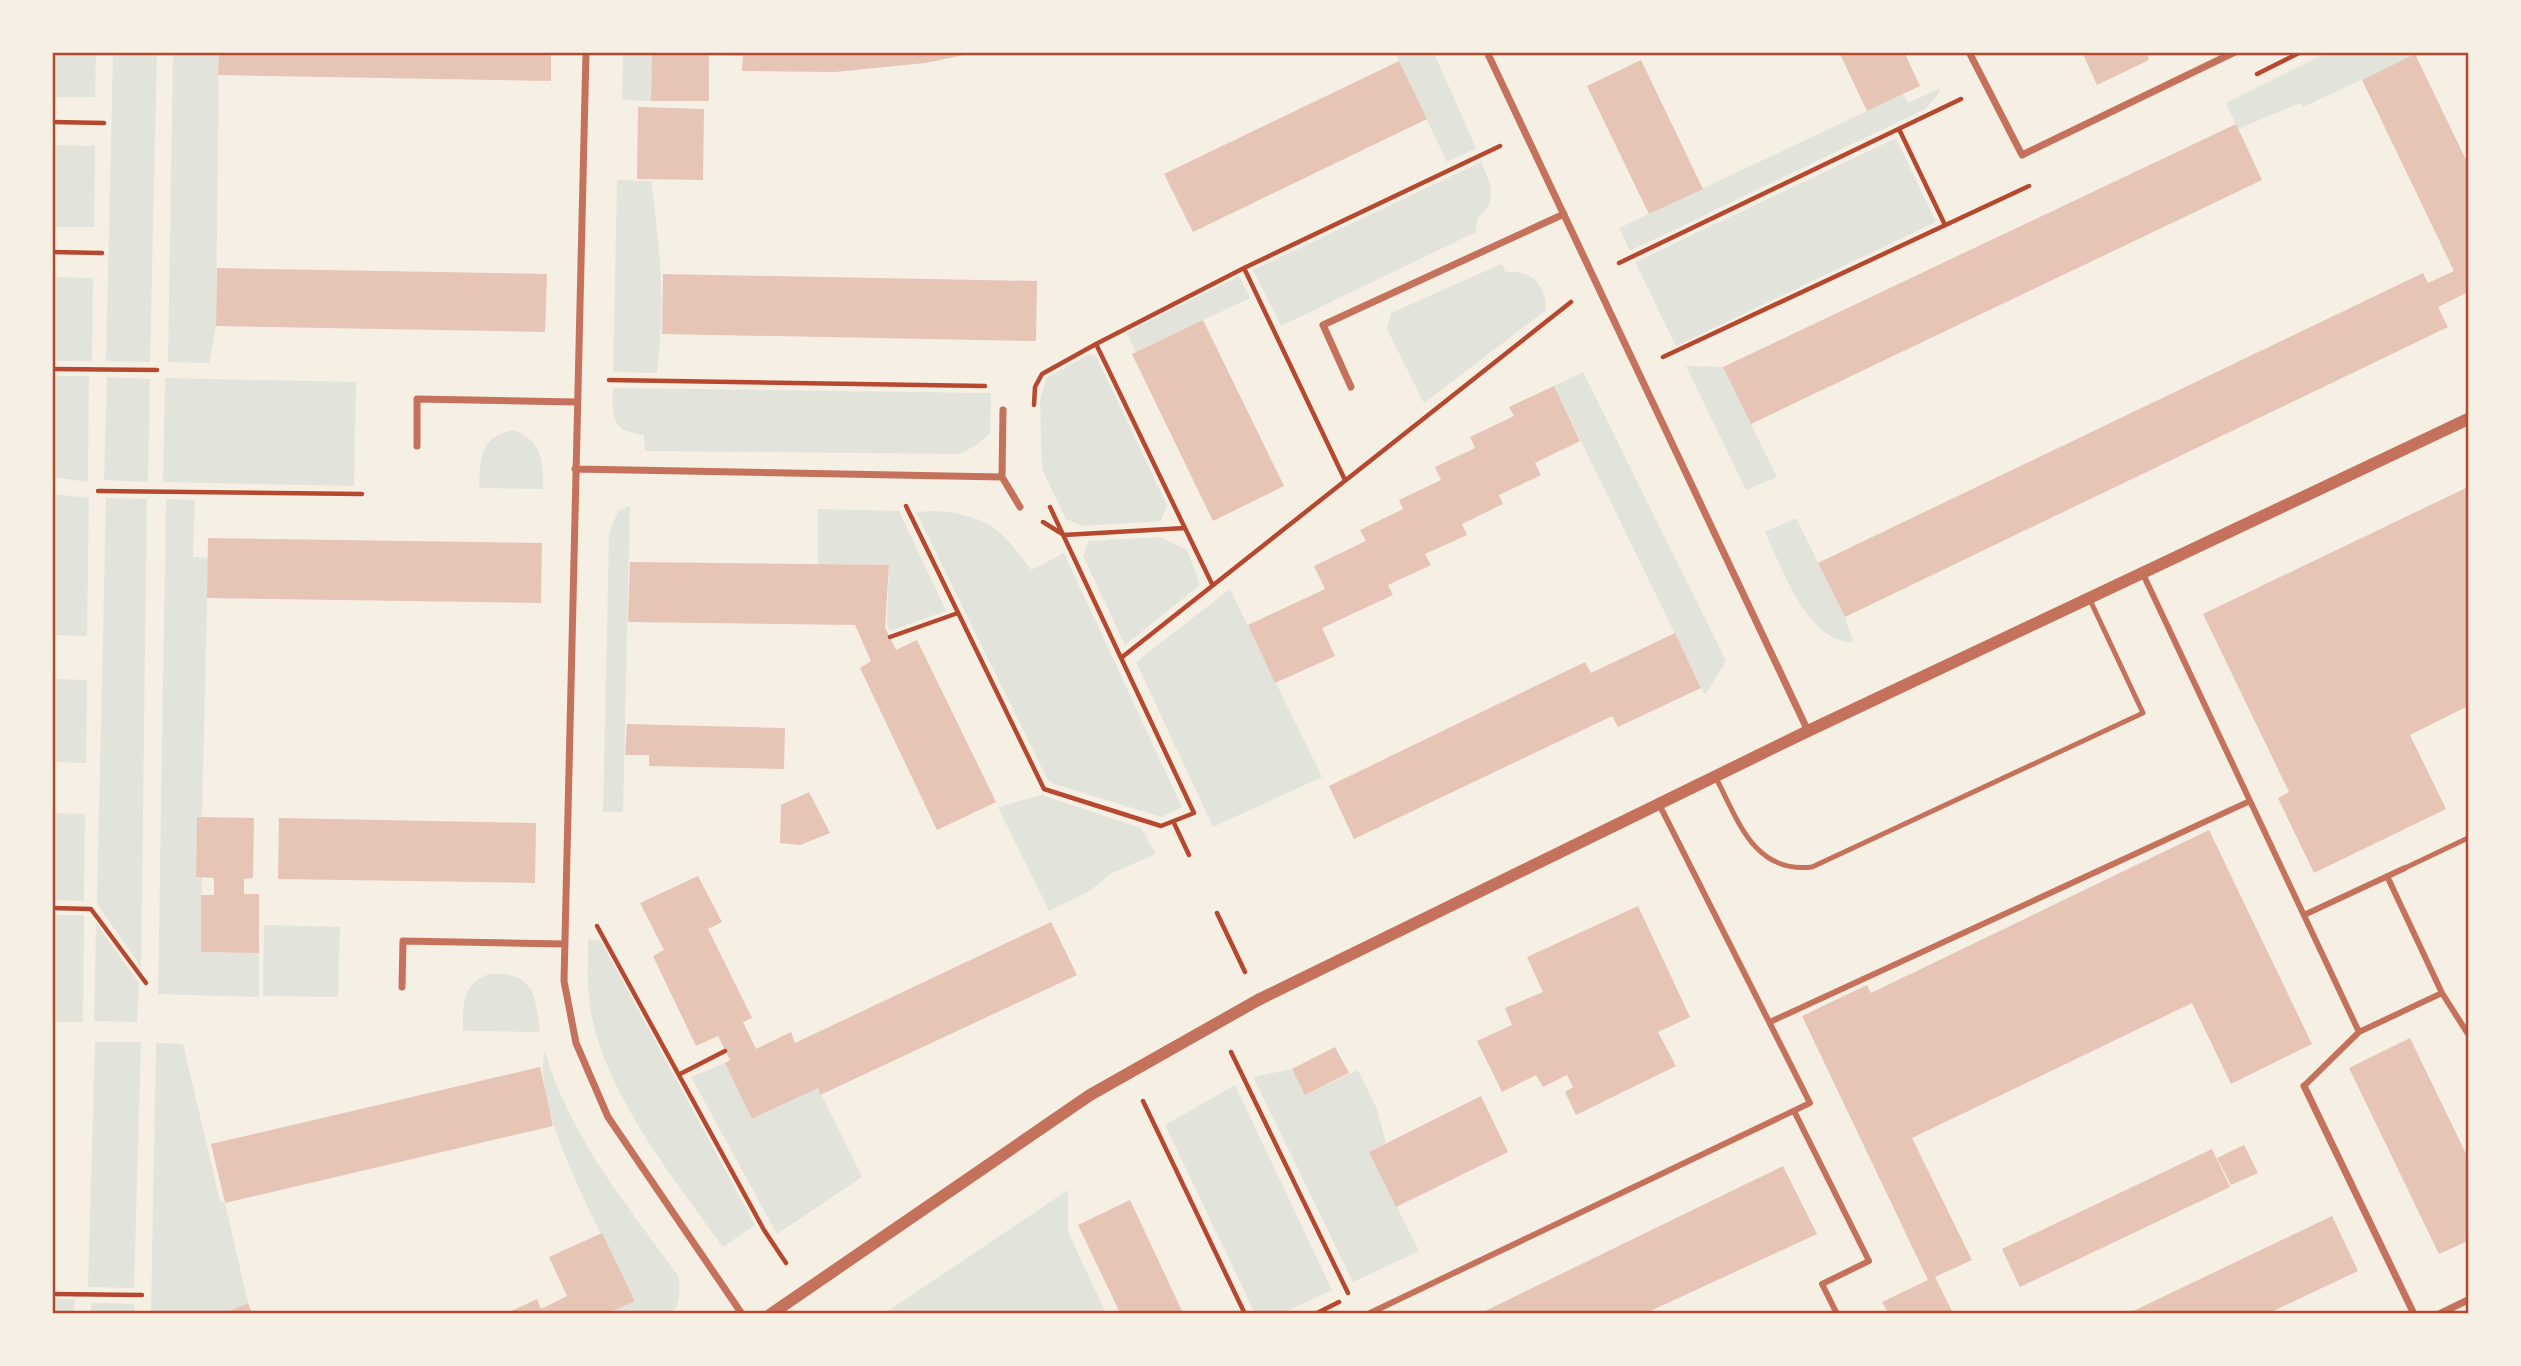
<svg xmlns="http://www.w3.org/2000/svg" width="2521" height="1366" viewBox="0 0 2521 1366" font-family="Cabin,sans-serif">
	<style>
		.green { fill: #e2e4dc }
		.building { fill: #e6c5b7 }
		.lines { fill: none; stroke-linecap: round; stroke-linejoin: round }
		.path { stroke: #b5482f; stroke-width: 4.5 }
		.service { stroke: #c5725c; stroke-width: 5 }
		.pedestrian { stroke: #c5725c; stroke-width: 6 }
		.minor { stroke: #c5725c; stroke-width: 7 }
		.tertiary { stroke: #c5725c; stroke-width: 12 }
		.neatline { fill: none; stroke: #b5482f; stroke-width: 2.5 }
	</style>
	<rect width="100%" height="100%" fill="#f6efe4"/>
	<path class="green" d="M 53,52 L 96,53 L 95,97 L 53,97 Z
		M 113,53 L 157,53 L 150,362 L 106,361 Z
		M 173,53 L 219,53 L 216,326 L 209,363 L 168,362 Z
		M 623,53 L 652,53 L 651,101 L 622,100 Z
		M 1395,53 L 1434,53 L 1476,148 L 1447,162 Z
		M 2326,53 L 2419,53 L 2303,107 L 2300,103 L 2238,129 L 2226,103 Z
		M 1940,88 L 1938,95 L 1925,109 L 1630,251 L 1619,228 L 1903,94 L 1908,103 Z
		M 1896,138 L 1936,222 L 1676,346 L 1635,262 Z
		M 53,145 L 95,146 L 94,227 L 53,227 Z
		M 1481,162 C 1491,184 1499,202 1477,218 L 1476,232 L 1281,326 L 1253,270 Z
		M 617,180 L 651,181 C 660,249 666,304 657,373 L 613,372 Z
		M 1501,264 L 1506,272 C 1532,270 1546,285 1546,310 L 1424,403 L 1387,329 L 1391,313 Z
		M 1239,276 L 1250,298 L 1136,352 L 1126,333 Z
		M 53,277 L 93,278 L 92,361 L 53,361 Z
		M 1090,354 L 1096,356 L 1167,505 L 1161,521 L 1083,526 L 1066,519 L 1042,469 L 1040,401 L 1046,378 Z
		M 1686,366 L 1723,367 L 1777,477 L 1746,490 Z
		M 1583,372 L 1726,661 L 1705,695 L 1554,386 Z
		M 53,376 L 89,376 L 88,482 L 53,477 Z
		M 107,377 L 150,379 L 148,482 L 104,480 Z
		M 165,378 L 356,382 L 354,486 L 163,482 Z
		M 613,388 L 991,393 L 990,433 L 975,446 L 959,454 L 645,451 L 644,435 C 611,431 612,418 613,388 Z
		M 513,430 C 542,440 543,461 543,489 L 479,488 C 481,456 478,439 513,430 Z
		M 53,494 L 89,498 L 87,636 L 53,635 Z
		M 106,498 L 147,499 L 141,967 L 97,904 Z
		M 166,499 L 195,500 L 193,557 L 208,558 L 202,817 L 197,817 L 196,876 L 202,877 L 201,952 L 259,953 L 259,997 L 158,994 Z
		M 630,506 L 623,812 L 603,812 L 609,534 L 618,511 Z
		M 818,509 L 899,511 L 946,611 L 890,631 L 887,625 L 889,566 L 818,566 Z
		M 935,511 C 987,515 1002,529 1031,570 L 1064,553 L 1182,807 L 1162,817 L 1054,784 L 1047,779 L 916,512 Z
		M 1796,518 L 1845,617 L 1853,642 C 1807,643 1782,568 1765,532 Z
		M 1160,537 L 1187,550 L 1200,585 L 1125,645 L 1083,556 L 1089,541 Z
		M 1230,589 L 1322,777 L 1213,827 L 1136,662 Z
		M 53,679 L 87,680 L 86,763 L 53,762 Z
		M 1042,795 L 1141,828 L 1156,854 L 1112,873 L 1088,892 L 1049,911 L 998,807 Z
		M 53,813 L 85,814 L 84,901 L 53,900 Z
		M 53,915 L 84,915 L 83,1022 L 53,1022 Z
		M 96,923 L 139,983 L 137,1022 L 94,1021 Z
		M 264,925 L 340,927 L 338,997 L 263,996 Z
		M 588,939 L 601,941 L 755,1225 L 723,1247 C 673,1177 598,1086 589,998 C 587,979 588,958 588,939 Z
		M 489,974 C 535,972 535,994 540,1032 L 463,1031 C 463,1005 461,985 489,974 Z
		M 95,1042 L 141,1042 L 134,1288 L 88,1287 Z
		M 156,1043 L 183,1044 L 220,1201 L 225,1203 L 248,1303 L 225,1313 L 151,1314 Z
		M 545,1051 C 569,1136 628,1206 679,1277 C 680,1289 681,1305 671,1313 L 608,1313 L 635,1300 C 608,1245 529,1109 545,1051 Z
		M 725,1063 L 753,1119 L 818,1088 L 862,1177 L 777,1234 L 691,1077 Z
		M 1292,1069 L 1305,1095 L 1358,1070 L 1377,1109 L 1386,1143 L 1369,1152 L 1419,1251 L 1353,1282 L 1253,1077 Z
		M 1235,1085 L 1332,1290 L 1283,1313 L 1255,1313 L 1165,1125 Z
		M 1068,1190 L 1068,1232 L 1106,1313 L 885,1313 Z
		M 53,1299 L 75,1299 L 74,1313 L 53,1313 Z
		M 91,1303 L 134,1304 L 135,1313 L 91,1313 Z"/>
	<path class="building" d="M 219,52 L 551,52 L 551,81 L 218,75 Z
		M 652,52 L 969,52 L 969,54 L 925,63 L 835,72 L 742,71 L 743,56 L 709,55 L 709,101 L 651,101 Z
		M 1839,52 L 1904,52 L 1920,86 L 1867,111 Z
		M 2082,52 L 2146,52 L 2149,60 L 2097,85 Z
		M 2415,54 L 2468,164 L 2468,297 L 2466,293 L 2438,307 L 2448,327 L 1845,617 L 1818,563 L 2423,273 L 2428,283 L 2454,271 L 2362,80 Z
		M 1641,60 L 1703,189 L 1649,214 L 1587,86 Z
		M 1399,61 L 1427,119 L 1193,232 L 1164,174 Z
		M 638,107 L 704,109 L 703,180 L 637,179 Z
		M 2236,124 L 2262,180 L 1751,424 L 1723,367 Z
		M 217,268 L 547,274 L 545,332 L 216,326 Z
		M 663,274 L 1037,281 L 1036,341 L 662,334 Z
		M 1203,320 L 1284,486 L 1213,521 L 1132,354 Z
		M 1554,386 L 1580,441 L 1535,463 L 1541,475 L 1499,495 L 1503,504 L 1462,524 L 1467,535 L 1425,554 L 1431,565 L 1388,585 L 1393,595 L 1322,628 L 1335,656 L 1275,683 L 1248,625 L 1325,589 L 1314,566 L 1366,541 L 1360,530 L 1403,509 L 1399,500 L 1441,480 L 1435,467 L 1475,448 L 1470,437 L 1514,416 L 1509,407 Z
		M 2468,487 L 2468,706 L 2410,735 L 2446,809 L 2314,873 L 2278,798 L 2289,792 L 2203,614 Z
		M 208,538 L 542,543 L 541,603 L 207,598 Z
		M 630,562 L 889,565 L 885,627 L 896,650 L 917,640 L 996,802 L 937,830 L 860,668 L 871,661 L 855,625 L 628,622 Z
		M 1675,633 L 1701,688 L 1618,727 L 1612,716 L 1354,839 L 1329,786 L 1585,662 L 1591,673 Z
		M 627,724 L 785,728 L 784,769 L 649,766 L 649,755 L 625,755 Z
		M 809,792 L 830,833 L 800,845 L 780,843 L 781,805 Z
		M 197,817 L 254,818 L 253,878 L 244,879 L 244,894 L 259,894 L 259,953 L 201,952 L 201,895 L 214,895 L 214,878 L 196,877 Z
		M 279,818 L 536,823 L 535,883 L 278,879 Z
		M 2209,830 L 2312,1044 L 2231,1084 L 2192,1003 L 1912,1138 L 1972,1260 L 1935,1277 L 1953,1313 L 1888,1313 L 1882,1302 L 1928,1280 L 1802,1016 L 1867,985 L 1871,993 Z
		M 698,876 L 722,922 L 708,929 L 752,1018 L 743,1022 L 756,1049 L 791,1032 L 795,1043 L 1051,922 L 1077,975 L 820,1095 L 818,1088 L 752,1119 L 725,1063 L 730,1060 L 718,1036 L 696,1046 L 653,956 L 664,950 L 640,903 Z
		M 1638,906 L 1690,1017 L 1658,1032 L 1676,1066 L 1576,1115 L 1565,1092 L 1573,1087 L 1567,1075 L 1543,1087 L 1536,1075 L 1502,1092 L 1477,1041 L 1512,1025 L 1505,1008 L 1543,992 L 1527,957 Z
		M 2410,1038 L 2468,1158 L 2468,1241 L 2439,1254 L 2349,1068 Z
		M 1335,1047 L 1349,1073 L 1305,1095 L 1292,1069 Z
		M 540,1067 L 553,1126 L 225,1203 L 211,1144 Z
		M 1481,1096 L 1508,1152 L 1396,1207 L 1369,1152 Z
		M 2244,1145 L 2258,1173 L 2231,1185 L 2217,1158 Z
		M 2212,1149 L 2230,1187 L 2020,1287 L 2002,1249 Z
		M 1783,1166 L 1817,1234 L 1646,1313 L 1481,1313 Z
		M 1130,1200 L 1183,1313 L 1120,1313 L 1078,1225 Z
		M 2332,1216 L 2358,1271 L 2269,1313 L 2129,1313 Z
		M 602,1233 L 635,1301 L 608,1313 L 507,1313 L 537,1299 L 541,1309 L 567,1296 L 549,1257 Z
		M 248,1303 L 252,1313 L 225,1313 Z"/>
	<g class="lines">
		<path class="path" d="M 2257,74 L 2301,52
			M 52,122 L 104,123
			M 1899,129 L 1945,225
			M 52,252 L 102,253
			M 1619,263 L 1961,99
			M 1244,268 L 1345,480
			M 1096,344 L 1212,584
			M 1663,357 L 2029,186
			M 52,369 L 157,370
			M 609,380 L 985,386
			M 1034,405 L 1035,387 L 1042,374 L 1096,344 L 1244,268 L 1500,146
			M 98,491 L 362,494
			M 906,506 L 1044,789 L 1161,826 L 1194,813 L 1050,507
			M 1043,522 L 1064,535 L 1185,528
			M 890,637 L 958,613
			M 1121,658 L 1571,302
			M 1174,823 L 1189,855
			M 52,908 L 91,909 L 146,983
			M 1217,913 L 1245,972
			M 597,926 L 764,1230 L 786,1263
			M 1231,1052 L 1348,1293
			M 680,1074 L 725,1051
			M 1143,1101 L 1245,1314
			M 52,1294 L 142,1295
			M 1315,1314 L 1339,1302"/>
		<path class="service" d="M 1716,778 C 1738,820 1754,874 1812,867 L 2143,713 L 2090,600
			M 2405,868 L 2468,838"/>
		<path class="pedestrian" d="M 2143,574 L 2359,1032
			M 2387,876 L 2442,993 L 2468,1034
			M 2304,915 L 2405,868
			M 1770,1022 L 2250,801
			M 2304,1086 L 2359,1032 L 2442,993
			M 1794,1111 L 1869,1261 L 1822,1284 L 1837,1314
			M 1368,1314 L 1810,1103 L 1660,806"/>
		<path class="minor" d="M 586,52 L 564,981 L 576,1043 L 608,1117 L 742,1314
			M 1487,52 L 1808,731
			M 1969,52 L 2022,155 L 2235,52
			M 1351,387 L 1323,325 L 1564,214
			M 417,446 L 417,399 L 576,402
			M 575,469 L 1002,477 L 1020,507
			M 1002,477 L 1003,410
			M 402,987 L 403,941 L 565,944
			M 2304,1086 L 2414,1314
			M 2439,1314 L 2468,1300"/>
		<path class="tertiary" d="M 771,1314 L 1090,1095 L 1258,1000 L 1808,731 L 2468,419"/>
	</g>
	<rect width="2521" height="1366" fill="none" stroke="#f6efe4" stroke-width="108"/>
	<rect x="54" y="54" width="2413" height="1258" class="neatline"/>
</svg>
